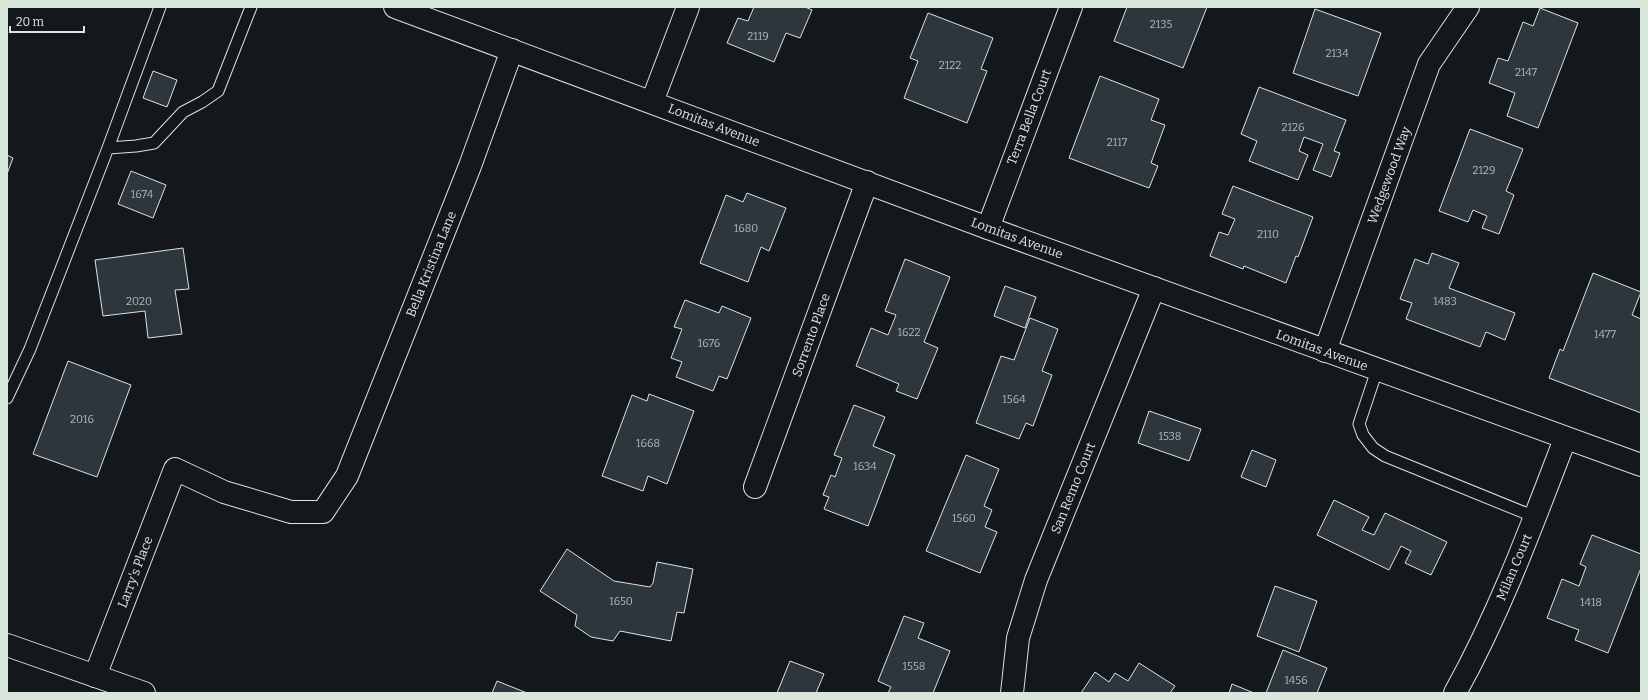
<svg xmlns="http://www.w3.org/2000/svg" width="1648" height="700" viewBox="0 0 1648 700" font-family="Bitter,serif">
	<style>
		.building { fill: #2c363c; stroke: #d8e6dc }
		.lines { fill: none; stroke-linecap: round; stroke-linejoin: round }
		.service-casing { stroke: #d8e6dc; stroke-width: 13 }
		.minor-casing { stroke: #d8e6dc; stroke-width: 24 }
		.tertiary-casing { stroke: #d8e6dc; stroke-width: 24 }
		.secondary-casing { stroke: #d8e6dc; stroke-width: 24 }
		.service { stroke: #14181c; stroke-width: 11 }
		.minor { stroke: #14181c; stroke-width: 22 }
		.tertiary { stroke: #14181c; stroke-width: 22 }
		.secondary { stroke: #14181c; stroke-width: 22 }
		.labels { text-anchor: middle; dominant-baseline: central; stroke-width: 3; stroke-linejoin: round; paint-order: stroke }
		.number-label { font-size: 11px; fill: #adbab4 }
		.street-label { font-size: 13px; fill: #d8e6dc; stroke: #14181c }
	</style>
	<rect width="100%" height="100%" fill="#14181c"/>
	<path class="building" d="M 754,7 L 805,7 L 812,10 L 800,38 L 786,33 L 774,62 L 727,43 L 738,18 L 748,21 Z
		M 1127,7 L 1207,7 L 1183,68 L 1114,41 Z
		M 1540,8 L 1578,23 L 1538,128 L 1507,116 L 1515,93 L 1489,83 L 1498,58 L 1508,61 L 1523,22 L 1533,26 Z
		M 1315,9 L 1381,33 L 1358,96 L 1293,73 Z
		M 928,13 L 993,38 L 981,69 L 987,71 L 967,123 L 904,98 L 918,61 L 910,58 Z
		M 153,71 L 177,80 L 167,107 L 143,98 Z
		M 1100,76 L 1159,99 L 1151,120 L 1165,125 L 1151,163 L 1158,166 L 1149,188 L 1069,158 Z
		M 1259,87 L 1346,120 L 1334,151 L 1340,153 L 1331,177 L 1313,170 L 1323,144 L 1304,137 L 1299,151 L 1308,155 L 1298,180 L 1249,161 L 1257,141 L 1241,134 Z
		M 1470,129 L 1523,149 L 1506,191 L 1514,195 L 1499,234 L 1482,228 L 1487,216 L 1473,210 L 1468,222 L 1439,211 Z
		M 7,155 L 13,158 L 7,174 Z
		M 131,171 L 166,185 L 153,218 L 118,204 Z
		M 1233,186 L 1313,217 L 1298,257 L 1296,256 L 1286,283 L 1244,266 L 1243,269 L 1210,256 L 1219,232 L 1228,235 L 1235,219 L 1222,214 Z
		M 747,193 L 786,208 L 769,251 L 761,247 L 748,282 L 700,263 L 726,195 L 743,202 Z
		M 183,248 L 189,289 L 175,290 L 182,334 L 148,338 L 145,311 L 103,316 L 95,260 Z
		M 1432,253 L 1459,263 L 1449,288 L 1515,313 L 1505,340 L 1486,332 L 1480,347 L 1406,319 L 1412,303 L 1400,299 L 1415,259 L 1428,264 Z
		M 905,259 L 950,277 L 924,342 L 938,348 L 917,399 L 896,391 L 899,384 L 856,366 L 871,328 L 888,335 L 896,315 L 885,311 Z
		M 1593,273 L 1641,292 L 1632,315 L 1641,319 L 1641,413 L 1549,378 L 1560,349 L 1563,351 Z
		M 1005,286 L 1036,297 L 1025,328 L 994,316 Z
		M 685,300 L 719,313 L 722,306 L 751,318 L 727,379 L 719,376 L 713,391 L 676,377 L 682,362 L 671,358 L 682,329 L 674,327 Z
		M 1030,318 L 1058,329 L 1042,371 L 1052,375 L 1033,426 L 1026,423 L 1019,439 L 976,423 L 1001,356 L 1014,360 Z
		M 68,361 L 131,385 L 97,477 L 33,454 Z
		M 649,394 L 694,411 L 667,484 L 648,476 L 643,491 L 602,476 L 632,395 L 647,401 Z
		M 854,405 L 885,417 L 873,446 L 895,455 L 868,526 L 824,509 L 829,497 L 823,495 L 831,475 L 835,477 L 842,458 L 834,455 Z
		M 1149,411 L 1201,429 L 1189,461 L 1138,443 Z
		M 1252,450 L 1276,460 L 1266,487 L 1241,477 Z
		M 966,455 L 999,469 L 984,506 L 992,510 L 985,527 L 997,532 L 980,573 L 926,551 Z
		M 1334,500 L 1369,517 L 1362,530 L 1374,535 L 1385,513 L 1447,542 L 1431,575 L 1405,563 L 1411,551 L 1401,546 L 1389,570 L 1317,535 Z
		M 1592,535 L 1641,554 L 1641,568 L 1608,653 L 1575,640 L 1579,630 L 1547,618 L 1562,579 L 1579,586 L 1586,567 L 1580,564 Z
		M 567,549 L 614,581 L 650,587 L 653,583 L 657,562 L 693,569 L 684,613 L 677,612 L 671,641 L 620,631 L 613,641 L 591,637 L 575,626 L 577,615 L 540,591 Z
		M 1275,586 L 1317,601 L 1299,652 L 1257,636 Z
		M 904,616 L 924,623 L 918,638 L 950,651 L 933,693 L 888,693 L 891,687 L 878,681 Z
		M 1283,650 L 1327,668 L 1317,693 L 1266,693 Z
		M 790,661 L 824,674 L 816,693 L 777,693 Z
		M 1139,663 L 1175,686 L 1170,693 L 1081,693 L 1095,672 L 1109,682 L 1115,673 L 1128,681 Z
		M 497,681 L 527,693 L 492,693 Z
		M 1232,684 L 1254,693 L 1229,693 Z"/>
	<g class="lines">
		<g class="service-casing">
			<path id="service" d="M 160,7 L 108,148 L 136,146 L 154,143 L 183,112 L 202,102 L 218,91 L 251,7
				M 1377,370 L 1359,424 L 1363,435 L 1373,448 L 1385,456 L 1535,517
				M 7,398 L 30,349 L 108,148"/>
		</g>
		<g class="minor-casing">
			<path id="minor" d="M 652,102 L 688,7
				M 988,228 L 1071,7
				M 1325,351 L 1429,64 L 1468,7
				M 755,487 L 867,182
				M 95,676 L 175,469 L 224,492 L 291,512 L 323,512 L 347,476 L 470,166 L 512,50
				M 1012,693 L 1018,638 L 1036,580 L 1154,288
				M 1455,693 C 1500,612 1532,525 1565,439"/>
		</g>
		<g class="tertiary-casing">
			<path id="tertiary" d="M 395,7 L 988,228 L 1641,465"/>
		</g>
		<g class="secondary-casing">
			<path id="secondary" d="M 7,645 L 144,693"/>
		</g>
		<use href="#service" class="service"/>
		<use href="#minor" class="minor"/>
		<use href="#tertiary" class="tertiary"/>
		<use href="#secondary" class="secondary"/>
	</g>
	<g class="labels">
		<g class="number-label">
			<text x="1161" y="24">2135</text>
			<text x="758" y="36">2119</text>
			<text x="1337" y="53">2134</text>
			<text x="950" y="65">2122</text>
			<text x="1526" y="72">2147</text>
			<text x="1293" y="127">2126</text>
			<text x="1117" y="142">2117</text>
			<text x="1484" y="170">2129</text>
			<text x="142" y="194">1674</text>
			<text x="746" y="228">1680</text>
			<text x="1268" y="234">2110</text>
			<text x="139" y="301">2020</text>
			<text x="1445" y="301">1483</text>
			<text x="909" y="332">1622</text>
			<text x="1605" y="334">1477</text>
			<text x="709" y="343">1676</text>
			<text x="1014" y="399">1564</text>
			<text x="82" y="419">2016</text>
			<text x="1170" y="436">1538</text>
			<text x="648" y="443">1668</text>
			<text x="865" y="466">1634</text>
			<text x="964" y="518">1560</text>
			<text x="621" y="601">1650</text>
			<text x="1591" y="602">1418</text>
			<text x="914" y="666">1558</text>
			<text x="1296" y="680">1456</text>
		</g>
		<g class="street-label">
			<text transform="translate(1029 117) rotate(-69)">Terra Bella Court</text>
			<text transform="translate(714 125) rotate(21)">Lomitas Avenue</text>
			<text transform="translate(1389 175) rotate(-70)">Wedgewood Way</text>
			<text transform="translate(1017 238) rotate(20)">Lomitas Avenue</text>
			<text transform="translate(431 264) rotate(-68)">Bella Kristina Lane</text>
			<text transform="translate(811 335) rotate(-70)">Sorrento Place</text>
			<text transform="translate(1322 350) rotate(20)">Lomitas Avenue</text>
			<text transform="translate(1073 488) rotate(-68)">San Remo Court</text>
			<text transform="translate(1514 567) rotate(-67)">Milan Court</text>
			<text transform="translate(135 572) rotate(-69)">Larry's Place</text>
		</g>
	</g>
	<rect width="1648" height="700" fill="none" stroke="#d8e6dc" stroke-width="16"/>
	<path d="M10 26v6h74v-6" fill="none" stroke="#d8e6dc" stroke-width="2"/>
	<text x="16" y="26" font-size="12" fill="#d8e6dc" stroke="#14181c" stroke-width="3" paint-order="stroke">20 m</text>
</svg>
